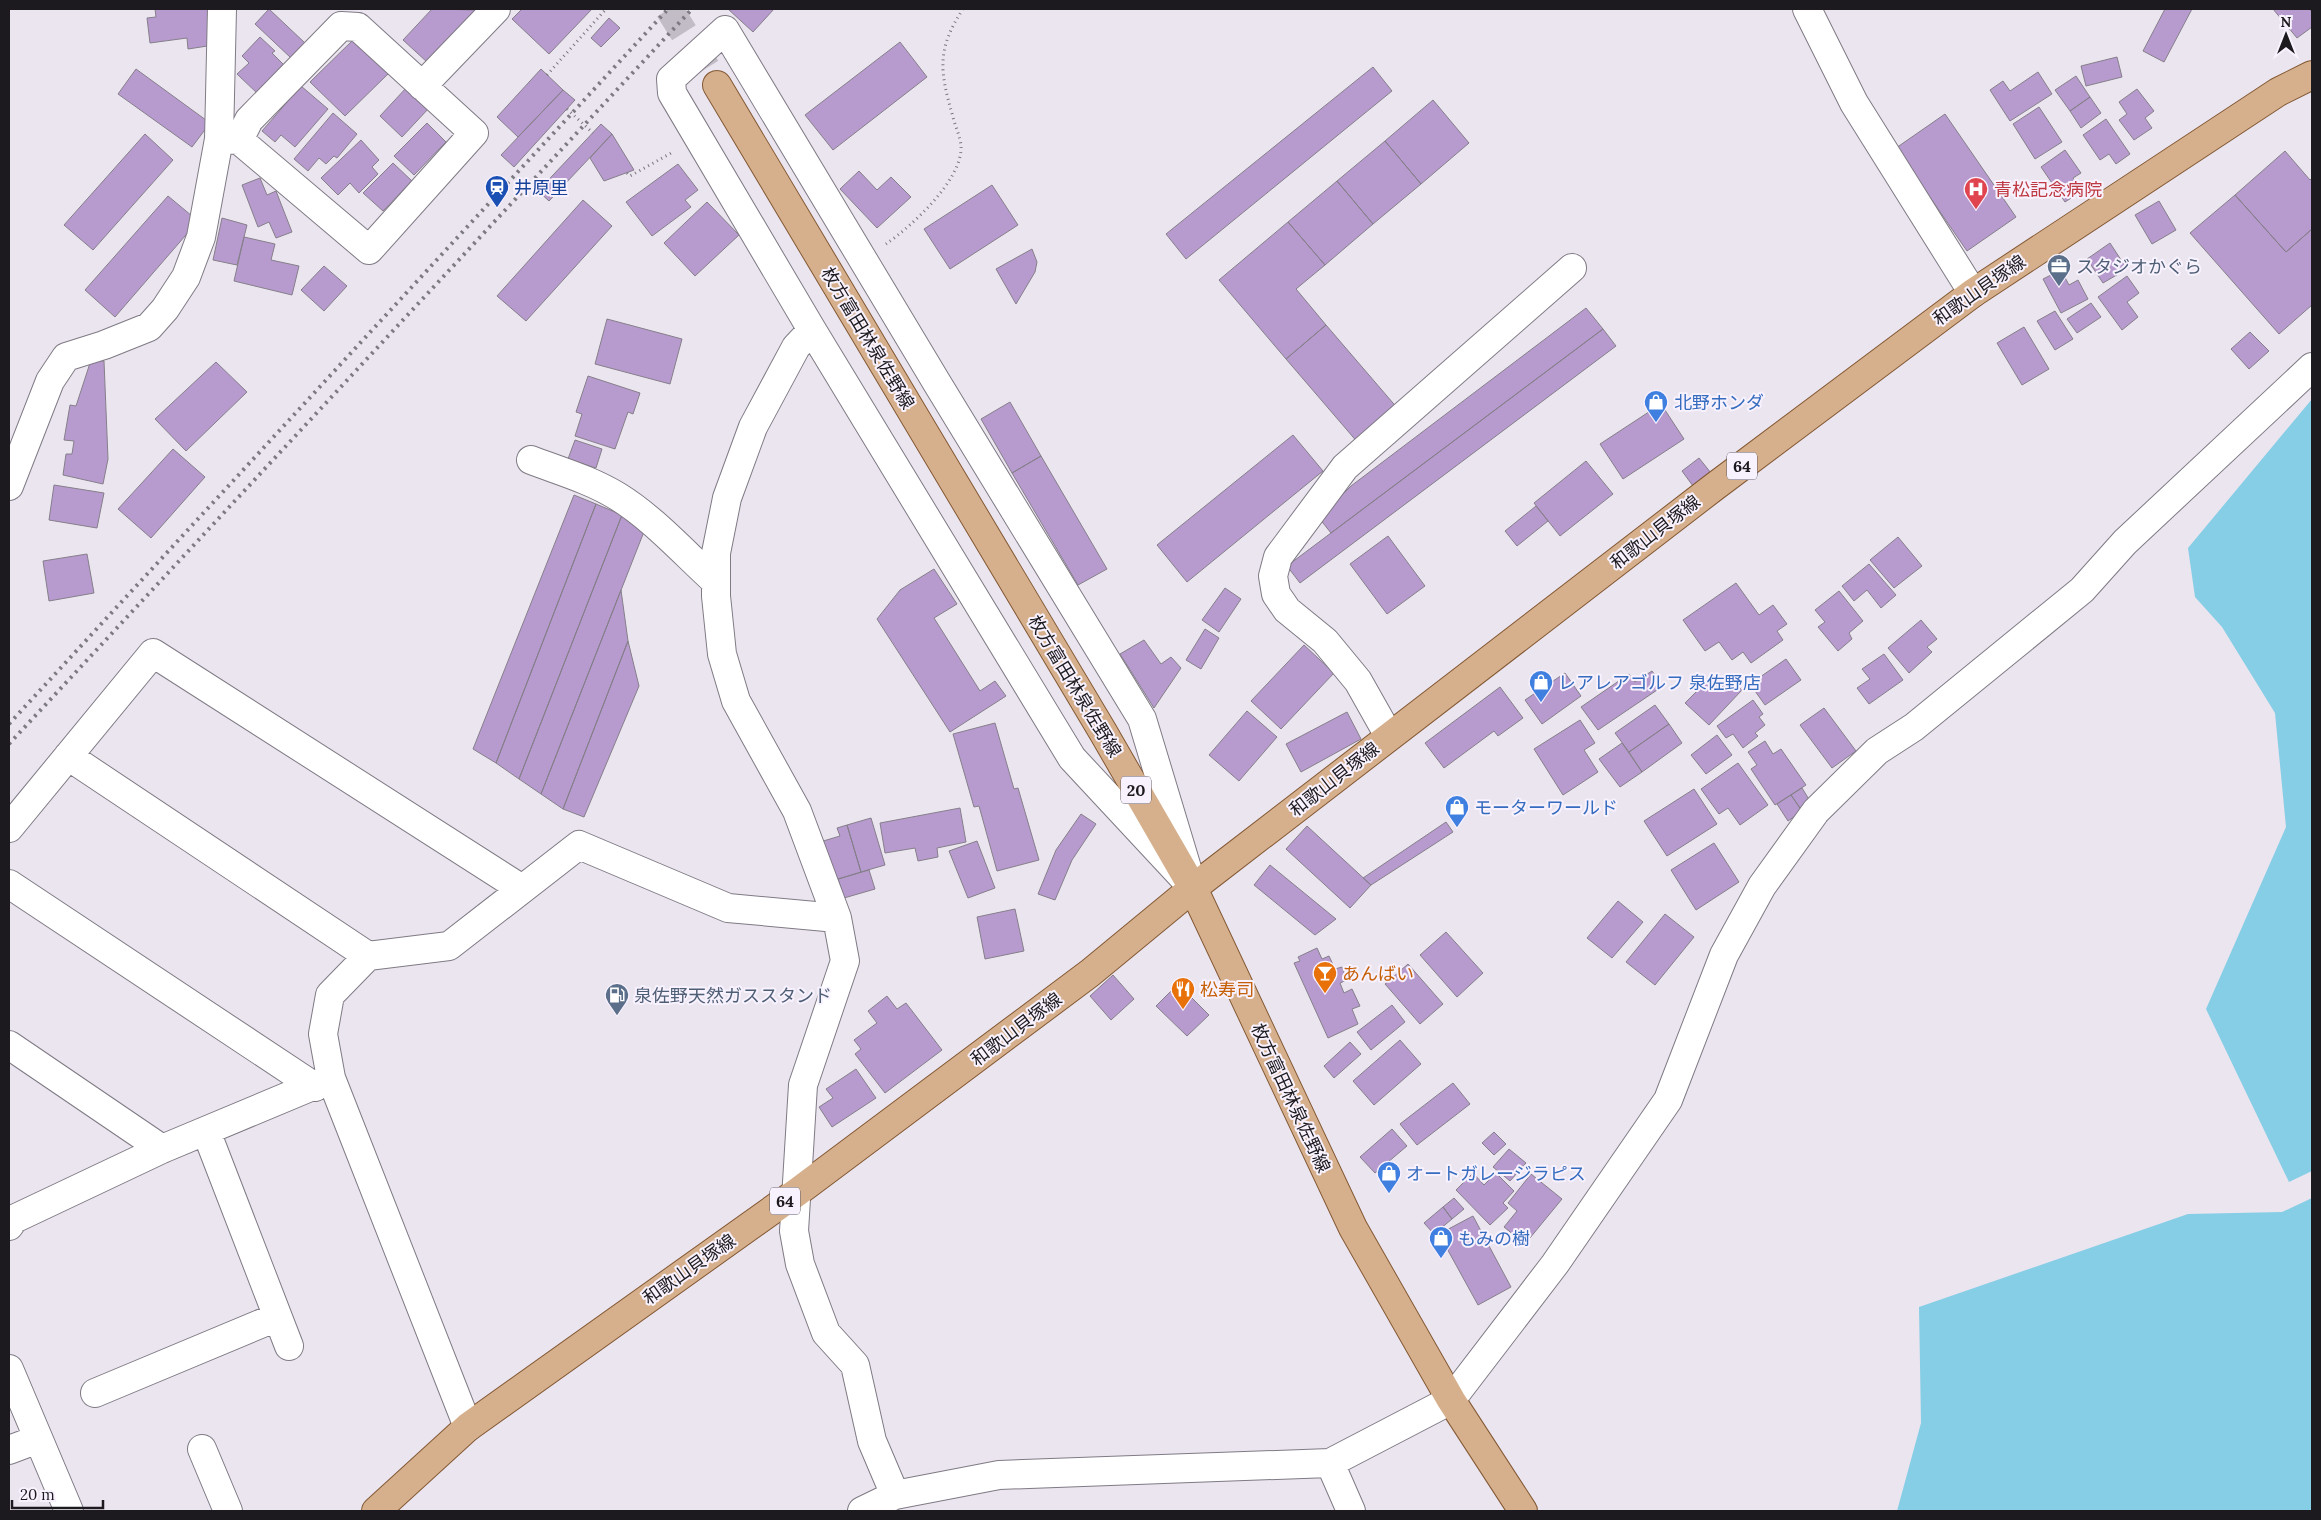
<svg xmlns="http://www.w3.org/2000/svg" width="2321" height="1520" viewBox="0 0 2321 1520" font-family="Lora,'Noto Sans JP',serif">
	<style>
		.water { fill: #86cee5 }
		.building { fill: #b89bce; stroke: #857f8a }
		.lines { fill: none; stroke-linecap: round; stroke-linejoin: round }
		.primary-tunnel { stroke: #c2bcc6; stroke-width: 28; stroke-dasharray: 28 14; stroke-linecap: butt }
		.minor-casing { stroke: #7f7a84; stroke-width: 30 }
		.primary-casing { stroke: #835934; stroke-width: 30 }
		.path { stroke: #7a767d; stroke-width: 3; stroke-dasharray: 1 4; stroke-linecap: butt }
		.minor { stroke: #fff; stroke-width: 28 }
		.primary { stroke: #d6b08c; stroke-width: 28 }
		.rail { stroke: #7d7a81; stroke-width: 4; stroke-dasharray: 2.5 5; stroke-linecap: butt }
		.labels { text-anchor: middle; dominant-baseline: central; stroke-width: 4; stroke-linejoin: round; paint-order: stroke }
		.shield { fill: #f8f2fe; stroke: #5e5b61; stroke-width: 1 }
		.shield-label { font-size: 16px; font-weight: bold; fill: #1c1a1e }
		.transit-label { font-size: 18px; fill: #164399; stroke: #f8f2fe; text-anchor: start }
		.health-label { font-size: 18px; fill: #be3a42; stroke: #f8f2fe; text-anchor: start }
		.service-label { font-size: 18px; fill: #4e5e75; stroke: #f8f2fe; text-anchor: start }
		.street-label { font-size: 18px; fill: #1c1a1e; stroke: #f8f2fe }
		.shop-label { font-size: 18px; fill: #366cbe; stroke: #f8f2fe; text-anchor: start }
		.food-label { font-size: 18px; fill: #c56008; stroke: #f8f2fe; text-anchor: start }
	</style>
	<rect width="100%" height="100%" fill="#ebe5f0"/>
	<path class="water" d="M 2312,399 L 2312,1171 L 2289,1182 L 2206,1009 L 2286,827 L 2275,713 L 2222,627 L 2195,597 L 2188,548 Z
		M 2312,1198 L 2312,1511 L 1897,1511 L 1921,1423 L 1919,1307 L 2188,1214 L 2282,1212 Z"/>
	<path class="building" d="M 155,9 L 209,9 L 214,45 L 188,49 L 187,38 L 150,43 L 147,18 L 156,17 Z
		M 269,9 L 305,43 L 291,58 L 255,24 Z
		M 432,9 L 478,10 L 427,62 L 403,40 Z
		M 522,9 L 592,9 L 549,54 L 512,19 Z
		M 728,9 L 774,9 L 753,32 Z
		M 2165,9 L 2192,9 L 2164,62 L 2143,51 Z
		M 2273,9 L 2309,9 L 2312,12 L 2312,27 L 2297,38 Z
		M 609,18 L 620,28 L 601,47 L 591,38 Z
		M 260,37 L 275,51 L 272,53 L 285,66 L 258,94 L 237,74 L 249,63 L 242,56 Z
		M 354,39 L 389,73 L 345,116 L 310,82 Z
		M 900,42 L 927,77 L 833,150 L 805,115 Z
		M 2117,57 L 2122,77 L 2086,86 L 2081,66 Z
		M 1373,67 L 1392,91 L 1186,259 L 1166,234 Z
		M 136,69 L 210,123 L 192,147 L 118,94 Z
		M 541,69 L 563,90 L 518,137 L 497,117 Z
		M 2038,72 L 2052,94 L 2010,121 L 1990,90 L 2003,81 L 2010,91 Z
		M 2076,76 L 2090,97 L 2070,111 L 2055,90 Z
		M 301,86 L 328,109 L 295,147 L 281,135 L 275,142 L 262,131 Z
		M 407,87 L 429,108 L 402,137 L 380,116 Z
		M 2137,89 L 2154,111 L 2145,118 L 2152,128 L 2134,140 L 2119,120 L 2127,114 L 2119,102 Z
		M 563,90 L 575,100 L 514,167 L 501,155 Z
		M 2090,97 L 2101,113 L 2081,128 L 2070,111 Z
		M 1433,100 L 1469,143 L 1421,184 L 1385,141 Z
		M 2039,107 L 2062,142 L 2035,159 L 2013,124 Z
		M 333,113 L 357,134 L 337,158 L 334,156 L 326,164 L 319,158 L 308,171 L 294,159 Z
		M 1945,114 L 2016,217 L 1967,251 L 1896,148 Z
		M 2106,119 L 2130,154 L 2116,164 L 2109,154 L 2100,160 L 2083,135 Z
		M 427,123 L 446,142 L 414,175 L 394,156 Z
		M 601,124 L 612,134 L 549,201 L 538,191 Z
		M 145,134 L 173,160 L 93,250 L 64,225 Z
		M 612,134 L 634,170 L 604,181 L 590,158 Z
		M 361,140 L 379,160 L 372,167 L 378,174 L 359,193 L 350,183 L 338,195 L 321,178 Z
		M 1385,141 L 1421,184 L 1373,224 L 1337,181 Z
		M 2065,150 L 2081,173 L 2073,178 L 2082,191 L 2065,202 L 2041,167 Z
		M 2285,151 L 2310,180 L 2312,178 L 2312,229 L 2286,252 L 2235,195 Z
		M 393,163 L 412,181 L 383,211 L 363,193 Z
		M 678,164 L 698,190 L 685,200 L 691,207 L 652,236 L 626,202 Z
		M 859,171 L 877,190 L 891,177 L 911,197 L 877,228 L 840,189 Z
		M 260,178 L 267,195 L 276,191 L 292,232 L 276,238 L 269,222 L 258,227 L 242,185 Z
		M 1337,181 L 1373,224 L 1325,265 L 1288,222 Z
		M 992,185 L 1018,225 L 950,269 L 924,229 Z
		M 2235,195 L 2286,252 L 2312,229 L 2312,305 L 2279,334 L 2190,233 Z
		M 168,196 L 198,221 L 115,317 L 85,290 Z
		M 583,200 L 612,226 L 526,321 L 497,296 Z
		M 2159,201 L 2176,230 L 2152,244 L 2135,215 Z
		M 707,202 L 739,235 L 695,276 L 664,243 Z
		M 222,218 L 247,225 L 237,265 L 213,260 Z
		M 1288,222 L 1325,265 L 1296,289 L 1326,325 L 1286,359 L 1219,280 Z
		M 244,237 L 275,244 L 271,260 L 299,266 L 292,295 L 234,281 Z
		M 2110,243 L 2127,269 L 2103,283 L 2087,259 Z
		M 1032,249 L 1037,262 L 1035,272 L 1016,304 L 996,269 Z
		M 324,266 L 347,286 L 324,311 L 301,290 Z
		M 2061,270 L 2069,285 L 2078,280 L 2088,299 L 2061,313 L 2043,279 Z
		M 2127,276 L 2139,293 L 2127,302 L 2138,317 L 2122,330 L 2098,297 Z
		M 2091,303 L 2101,317 L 2077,333 L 2067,319 Z
		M 1586,308 L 1603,329 L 1331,533 L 1319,518 L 1351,486 Z
		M 2055,311 L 2073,339 L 2055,350 L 2037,321 Z
		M 607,319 L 682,339 L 670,384 L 595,364 Z
		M 1326,325 L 1399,410 L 1359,444 L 1286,359 Z
		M 2024,327 L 2049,369 L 2022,385 L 1997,343 Z
		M 1603,329 L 1616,346 L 1300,583 L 1287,566 Z
		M 2250,332 L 2269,351 L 2249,369 L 2231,349 Z
		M 91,360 L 104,361 L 108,459 L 103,484 L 63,475 L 66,454 L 72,454 L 74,441 L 64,440 L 70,405 L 76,406 Z
		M 216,362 L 247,392 L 186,451 L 155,419 Z
		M 588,376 L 640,393 L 633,414 L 628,412 L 615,449 L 575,436 L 582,414 L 576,412 Z
		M 1010,402 L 1041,456 L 1012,473 L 981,419 Z
		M 1661,404 L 1684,439 L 1623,479 L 1600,444 Z
		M 1293,435 L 1323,471 L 1187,582 L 1157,545 Z
		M 575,440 L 602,449 L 596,468 L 568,459 Z
		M 173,449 L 205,477 L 151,538 L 118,509 Z
		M 1041,456 L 1107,569 L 1078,585 L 1012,473 Z
		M 1699,458 L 1711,473 L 1693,486 L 1682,471 Z
		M 1586,461 L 1613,494 L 1560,536 L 1534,503 Z
		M 54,485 L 104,493 L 97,528 L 49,520 Z
		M 574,495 L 596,504 L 496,763 L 473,749 Z
		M 596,504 L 622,515 L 519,779 L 496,763 Z
		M 1536,506 L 1548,521 L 1517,546 L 1505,531 Z
		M 622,515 L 647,524 L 541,794 L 519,779 Z
		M 1388,536 L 1425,586 L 1387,614 L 1350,564 Z
		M 1898,537 L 1922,566 L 1894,588 L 1870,560 Z
		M 87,554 L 94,593 L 49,601 L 43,561 Z
		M 1869,564 L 1896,595 L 1881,608 L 1867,590 L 1854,601 L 1842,586 Z
		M 934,569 L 957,604 L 934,618 L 980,691 L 995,681 L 1006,696 L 950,732 L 877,619 L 900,590 Z
		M 1736,583 L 1759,615 L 1773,605 L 1787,624 L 1777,631 L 1783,640 L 1751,663 L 1743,652 L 1732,660 L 1719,642 L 1705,651 L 1683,620 Z
		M 1225,588 L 1241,599 L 1219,632 L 1202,620 Z
		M 621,590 L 628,641 L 563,809 L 541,794 Z
		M 1839,591 L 1863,621 L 1849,633 L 1852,639 L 1838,651 L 1818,627 L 1825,622 L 1815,610 Z
		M 1921,620 L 1937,639 L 1927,647 L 1932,652 L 1909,673 L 1888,648 Z
		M 1205,629 L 1219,638 L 1201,669 L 1186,660 Z
		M 1144,640 L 1161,664 L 1171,657 L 1181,668 L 1154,708 L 1120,654 Z
		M 628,641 L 639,686 L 584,817 L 563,809 Z
		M 1304,645 L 1334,673 L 1281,729 L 1251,701 Z
		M 1884,654 L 1903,680 L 1869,704 L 1857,688 L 1870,679 L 1862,669 Z
		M 1786,659 L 1801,680 L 1765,705 L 1750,684 Z
		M 1652,671 L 1663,686 L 1598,730 L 1581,707 L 1629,674 L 1635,682 Z
		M 1565,673 L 1581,696 L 1542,724 L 1525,700 Z
		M 1710,678 L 1721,688 L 1730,679 L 1742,690 L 1709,725 L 1685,703 Z
		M 1500,687 L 1523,718 L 1498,736 L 1494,731 L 1444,768 L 1425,743 Z
		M 1753,700 L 1763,714 L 1759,717 L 1765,725 L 1755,733 L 1758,736 L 1743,748 L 1733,734 L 1726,738 L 1717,726 Z
		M 1655,705 L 1669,724 L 1629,752 L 1615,733 Z
		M 1824,708 L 1856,751 L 1832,768 L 1800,725 Z
		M 1247,711 L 1277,737 L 1239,781 L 1209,755 Z
		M 1347,712 L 1361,739 L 1301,772 L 1286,744 Z
		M 1580,720 L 1595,743 L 1584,750 L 1598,772 L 1563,795 L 1534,749 Z
		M 995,723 L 1014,789 L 1018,788 L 1039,860 L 997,871 L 979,806 L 974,807 L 953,734 Z
		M 1669,724 L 1682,743 L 1642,772 L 1629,752 Z
		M 1717,735 L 1732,755 L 1706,774 L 1691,755 Z
		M 1765,741 L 1773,754 L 1781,749 L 1806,785 L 1775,805 L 1751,769 L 1757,765 L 1748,752 Z
		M 1622,743 L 1642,772 L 1620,787 L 1599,759 Z
		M 1738,763 L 1768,805 L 1740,825 L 1728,808 L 1719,814 L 1701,789 Z
		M 1802,788 L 1810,801 L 1800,808 L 1791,795 Z
		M 1694,789 L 1717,824 L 1667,856 L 1644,821 Z
		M 1791,795 L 1802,811 L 1788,821 L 1777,804 Z
		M 960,808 L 966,842 L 937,848 L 938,857 L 918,861 L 915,848 L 885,853 L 880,823 Z
		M 1081,814 L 1096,824 L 1072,860 L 1055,900 L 1038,894 L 1056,850 Z
		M 871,818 L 885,865 L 861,872 L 847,825 Z
		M 1446,822 L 1453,832 L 1371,885 L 1363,878 Z
		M 847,825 L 861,872 L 832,881 L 820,842 L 840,836 L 837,828 Z
		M 1307,826 L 1371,885 L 1350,908 L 1286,849 Z
		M 977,841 L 995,888 L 968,898 L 949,851 Z
		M 1714,843 L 1739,882 L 1696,910 L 1671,870 Z
		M 1270,865 L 1336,919 L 1315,935 L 1254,885 Z
		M 869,870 L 875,889 L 844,898 L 838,879 Z
		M 1618,901 L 1643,922 L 1612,958 L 1587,938 Z
		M 1015,909 L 1024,951 L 985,959 L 977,917 Z
		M 1665,914 L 1694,937 L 1655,985 L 1626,962 Z
		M 1446,932 L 1483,973 L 1457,997 L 1420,955 Z
		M 1317,948 L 1322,959 L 1329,956 L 1335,969 L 1342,967 L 1347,980 L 1340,983 L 1344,993 L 1352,989 L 1360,1006 L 1352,1009 L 1358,1024 L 1328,1038 L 1294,963 L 1300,961 L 1298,957 Z
		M 1408,964 L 1443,1004 L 1420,1024 L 1385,984 Z
		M 1113,975 L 1134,999 L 1111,1020 L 1090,996 Z
		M 1178,984 L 1209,1015 L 1187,1036 L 1156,1006 Z
		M 887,996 L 897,1009 L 906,1003 L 942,1050 L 885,1093 L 855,1054 L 861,1049 L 854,1040 L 877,1023 L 868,1011 Z
		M 1392,1005 L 1405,1022 L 1371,1050 L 1357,1032 Z
		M 1400,1040 L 1421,1064 L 1374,1105 L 1353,1081 Z
		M 1350,1042 L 1361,1054 L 1334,1078 L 1324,1066 Z
		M 856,1069 L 876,1098 L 832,1127 L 819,1107 L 833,1098 L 826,1089 Z
		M 1453,1083 L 1470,1104 L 1417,1145 L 1400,1124 Z
		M 1392,1129 L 1407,1146 L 1375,1173 L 1360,1157 Z
		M 1494,1132 L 1506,1144 L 1494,1155 L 1482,1143 Z
		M 1509,1149 L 1526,1163 L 1510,1181 L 1493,1167 Z
		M 1473,1173 L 1484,1185 L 1496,1173 L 1514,1191 L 1503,1203 L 1508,1208 L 1490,1225 L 1456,1190 Z
		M 1531,1174 L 1562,1199 L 1525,1244 L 1504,1227 L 1517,1211 L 1508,1203 Z
		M 1454,1198 L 1464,1209 L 1452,1219 L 1443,1207 Z
		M 1443,1207 L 1452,1219 L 1434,1234 L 1424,1223 Z
		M 1473,1216 L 1511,1287 L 1478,1305 L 1439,1234 Z"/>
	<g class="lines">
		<path class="primary-tunnel" d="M 669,9 L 717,85"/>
		<g class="minor-casing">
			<path id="minor" d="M 1807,9 L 1854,103 L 1973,293
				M 725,30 L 937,383 L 1142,719 L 1193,888 L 1072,758 L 812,330 L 672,93 L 671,79 Z
				M 422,86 L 496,9
				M 219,139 L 239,140 L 369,250 L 474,133 L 358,27 L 341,26 L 249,120 L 239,140
				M 812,330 L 796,347 L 753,427 L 727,498 L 716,553 L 716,596 L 722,654 L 736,701 L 797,811 L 837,918
				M 531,460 C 560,471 591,480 617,496 C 653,518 684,553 716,582
				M 9,486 L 50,381 L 66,357 L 104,345 L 149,327 L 165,309 L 186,277 L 201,237 L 219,139 L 222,9
				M 1389,736 L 1358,681 L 1325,641 L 1287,610 L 1276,594 L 1273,576 L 1278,557 L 1345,467 L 1572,268
				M 68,756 L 368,956
				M 9,828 L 153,653 L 522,889
				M 9,884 L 315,1087
				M 9,1045 L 162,1149
				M 206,1131 L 289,1346
				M 9,1226 L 14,1219 L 162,1149 L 327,1080
				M 9,1369 L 69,1511
				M 95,1393 L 277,1317
				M 468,1427 L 331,1078 L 323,1034 L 330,995 L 368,956 L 449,946 L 579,845 L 728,908 L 837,918 L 845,961 L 803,1085 L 794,1231 L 800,1264 L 826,1333 L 855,1365 L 872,1441 L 895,1495
				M 202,1449 L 228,1511
				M 9,1450 L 38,1439
				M 1330,1463 L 1351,1511
				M 862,1511 L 895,1495 L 999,1475 L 1330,1463 L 1451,1400 L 1555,1264 L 1668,1100 L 1724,955 L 1762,886 L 1816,811 L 1877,751 L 1914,727 L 2082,590 L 2125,542 L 2312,367"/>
		</g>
		<g class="primary-casing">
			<path id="primary" d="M 717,85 L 1103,732 L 1193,888 L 1353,1228 L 1451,1400 L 1523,1511
				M 376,1511 L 468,1427 L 796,1193 L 1090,973 L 1193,888 L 1714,487 L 1973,293 L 2278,92 L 2312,75"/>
		</g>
		<path class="path" d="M 547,75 L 606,9
			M 567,109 L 593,133
			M 627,173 L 630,176 L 673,152
			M 886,244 C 912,226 962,180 961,147 C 961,138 955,126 953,117 C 940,72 936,50 963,9"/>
		<use href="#minor" class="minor"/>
		<use href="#primary" class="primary"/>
		<path class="rail" d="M 9,724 L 668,9
			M 9,744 L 692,9"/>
	</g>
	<defs>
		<g id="station-pin" transform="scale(1.25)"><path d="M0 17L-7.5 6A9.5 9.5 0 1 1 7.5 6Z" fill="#1a4fb4" stroke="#f8f2fe"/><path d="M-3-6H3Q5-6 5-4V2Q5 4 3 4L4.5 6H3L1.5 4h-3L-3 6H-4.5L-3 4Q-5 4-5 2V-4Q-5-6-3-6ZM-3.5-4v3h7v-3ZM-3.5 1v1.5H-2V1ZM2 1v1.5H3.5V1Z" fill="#fff"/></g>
		<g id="hospital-pin" transform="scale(1.25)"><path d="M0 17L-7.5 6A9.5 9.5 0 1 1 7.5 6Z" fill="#e0444e" stroke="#f8f2fe"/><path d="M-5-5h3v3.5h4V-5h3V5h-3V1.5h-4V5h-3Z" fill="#fff"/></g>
		<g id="office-pin" transform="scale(1.25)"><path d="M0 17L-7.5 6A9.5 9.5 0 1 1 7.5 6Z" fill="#5c6f8a" stroke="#f8f2fe"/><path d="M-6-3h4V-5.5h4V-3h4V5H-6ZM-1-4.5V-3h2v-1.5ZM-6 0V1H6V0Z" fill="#fff"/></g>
		<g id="shop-pin" transform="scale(1.25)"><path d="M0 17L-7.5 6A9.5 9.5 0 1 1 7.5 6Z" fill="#3f7fe0" stroke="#f8f2fe"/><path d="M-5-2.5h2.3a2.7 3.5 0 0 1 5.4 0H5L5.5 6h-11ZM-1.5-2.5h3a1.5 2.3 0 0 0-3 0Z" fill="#fff"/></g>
		<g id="bar-pin" transform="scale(1.25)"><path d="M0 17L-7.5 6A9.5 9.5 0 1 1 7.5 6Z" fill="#e8710a" stroke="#f8f2fe"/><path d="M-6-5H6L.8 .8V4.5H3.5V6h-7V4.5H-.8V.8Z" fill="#fff"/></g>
		<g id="restaurant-pin" transform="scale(1.25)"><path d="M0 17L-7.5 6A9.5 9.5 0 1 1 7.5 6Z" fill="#e8710a" stroke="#f8f2fe"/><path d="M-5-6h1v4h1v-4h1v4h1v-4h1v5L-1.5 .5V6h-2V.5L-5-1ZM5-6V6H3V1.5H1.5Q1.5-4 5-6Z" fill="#fff"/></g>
		<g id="fuel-pin" transform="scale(1.25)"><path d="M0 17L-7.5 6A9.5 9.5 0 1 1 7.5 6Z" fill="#5c6f8a" stroke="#f8f2fe"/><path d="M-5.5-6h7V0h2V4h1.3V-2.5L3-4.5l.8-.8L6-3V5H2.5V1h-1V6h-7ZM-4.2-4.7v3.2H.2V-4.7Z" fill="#fff"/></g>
	</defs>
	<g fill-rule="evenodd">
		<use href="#station-pin" x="497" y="187"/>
		<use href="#hospital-pin" x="1976" y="189"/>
		<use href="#office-pin" x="2059" y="266"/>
		<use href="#shop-pin" x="1656" y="402"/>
		<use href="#shop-pin" x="1541" y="682"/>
		<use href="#shop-pin" x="1457" y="807"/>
		<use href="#bar-pin" x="1325" y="973"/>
		<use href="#restaurant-pin" x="1183" y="989"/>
		<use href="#fuel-pin" x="617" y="995"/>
		<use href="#shop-pin" x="1389" y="1173"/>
		<use href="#shop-pin" x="1441" y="1238"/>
	</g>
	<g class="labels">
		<g class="shield">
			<rect x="1727" y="452.5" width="30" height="27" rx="4"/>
			<rect x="1121" y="776.5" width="30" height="27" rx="4"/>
			<rect x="770" y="1187.5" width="30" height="27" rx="4"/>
		</g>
		<g class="shield-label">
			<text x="1742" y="466">64</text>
			<text x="1136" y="790">20</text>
			<text x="785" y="1201">64</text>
		</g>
		<g class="transit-label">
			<text x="514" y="187">井原里</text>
		</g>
		<g class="health-label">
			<text x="1994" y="189">青松記念病院</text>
		</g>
		<g class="service-label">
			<text x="2076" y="266">スタジオかぐら</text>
			<text x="634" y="995">泉佐野天然ガススタンド</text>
		</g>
		<g class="street-label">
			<text transform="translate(1979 290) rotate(-35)">和歌山貝塚線</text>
			<text transform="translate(868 338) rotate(59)">枚方富田林泉佐野線</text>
			<text transform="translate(1655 532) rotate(-38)">和歌山貝塚線</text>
			<text transform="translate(1075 686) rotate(59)">枚方富田林泉佐野線</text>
			<text transform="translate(1334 779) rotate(-38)">和歌山貝塚線</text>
			<text transform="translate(1016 1029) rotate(-37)">和歌山貝塚線</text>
			<text transform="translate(1291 1098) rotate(65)">枚方富田林泉佐野線</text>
			<text transform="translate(689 1269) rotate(-35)">和歌山貝塚線</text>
		</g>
		<g class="shop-label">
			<text x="1674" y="402">北野ホンダ</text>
			<text x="1558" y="682">レアレアゴルフ 泉佐野店</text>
			<text x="1474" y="807">モーターワールド</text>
			<text x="1406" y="1173">オートガレージラピス</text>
			<text x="1458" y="1238">もみの樹</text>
		</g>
		<g class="food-label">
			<text x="1342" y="973">あんばい</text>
			<text x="1200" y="989">松寿司</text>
		</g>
	</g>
	<rect width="2321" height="1520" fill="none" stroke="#1c1a1e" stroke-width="20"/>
	<g transform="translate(2286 35)" stroke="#f8f2fe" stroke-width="4" paint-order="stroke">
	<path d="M0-4L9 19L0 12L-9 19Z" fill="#1c1a1e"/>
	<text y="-8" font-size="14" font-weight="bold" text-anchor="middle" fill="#1c1a1e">N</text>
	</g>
	<path d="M12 1500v8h91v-8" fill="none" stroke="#1c1a1e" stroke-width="2.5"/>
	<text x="20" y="1500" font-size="15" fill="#1c1a1e" stroke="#f8f2fe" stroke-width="4" paint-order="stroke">20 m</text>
</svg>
